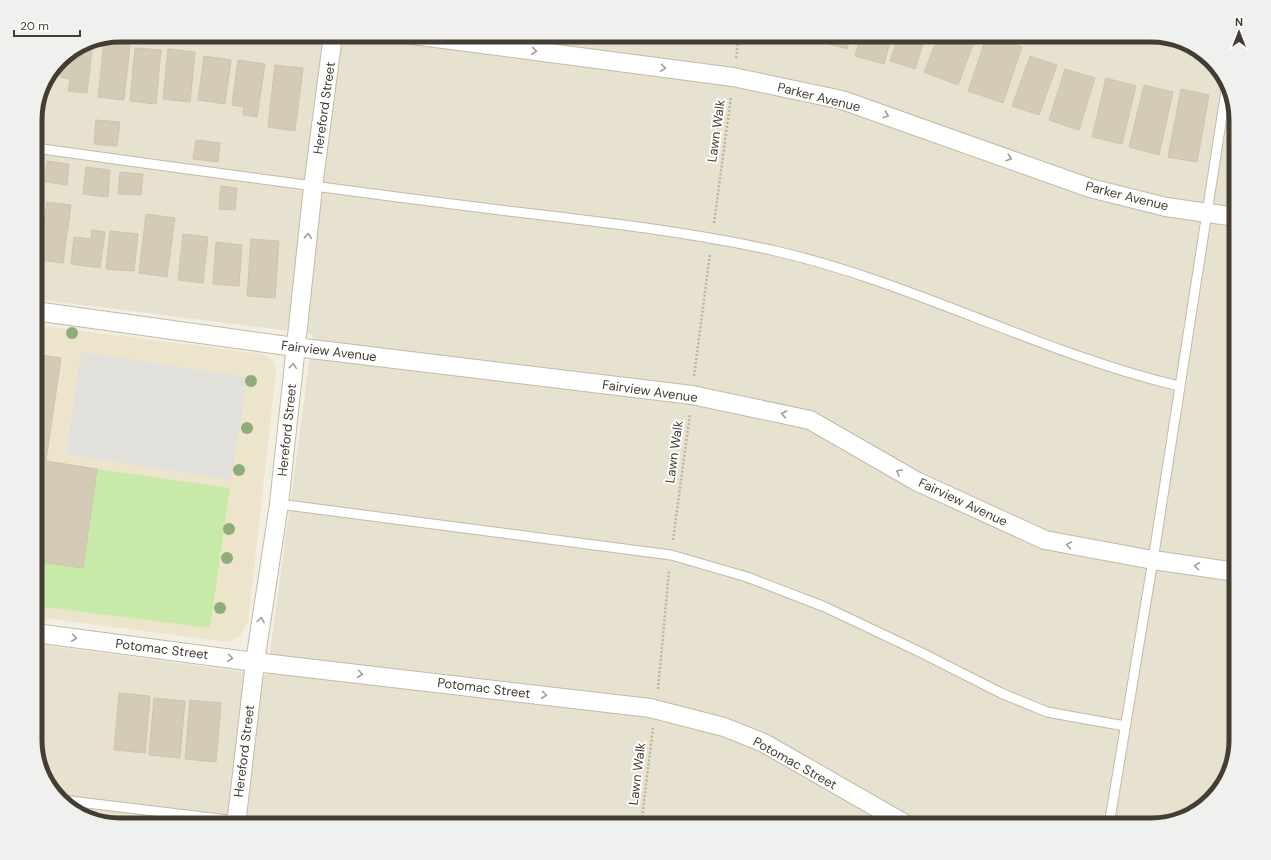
<svg xmlns="http://www.w3.org/2000/svg" width="1271" height="860" viewBox="0 0 1271 860" font-family="'DM Sans',sans-serif">
	<style>
		.residential { fill: #e7e1d0 }
		.education { fill: #ede5cb }
		.green { fill: #c8eaa8 }
		.parking { fill: #e2e0db }
		.building { fill: #d4cbb7; stroke: #d0c3aa }
		.lines { fill: none; stroke-linecap: round; stroke-linejoin: round }
		.lane-casing { stroke: #c1baa7; stroke-width: 11 }
		.street-casing { stroke: #c1baa7; stroke-width: 20 }
		.path { stroke: #c1b495; stroke-width: 2.5; stroke-dasharray: 2 2; stroke-linecap: butt }
		.lane { stroke: #fff; stroke-width: 9 }
		.street { stroke: #fff; stroke-width: 18 }
		.tree { fill: #8fad79 }
		.oneway { stroke: #a29e98 }
		.labels { text-anchor: middle; dominant-baseline: central; stroke-width: 4; stroke-linejoin: round; paint-order: stroke }
		.street-label { font-size: 13px; fill: #443e32; stroke: #fff }
		.rim { fill: none; stroke: #443e32; stroke-width: 5 }
	</style>
	<rect width="100%" height="100%" fill="#f2eee2"/>
	<path class="residential" d="M 120,35 L 1151,35 L 1199,49 L 1225,78 L 1236,119 L 1236,741 L 1222,788 L 1189,816 L 1152,825 L 120,825 L 72,811 L 46,782 L 35,746 L 35,644 L 267,675 L 313,334 L 35,299 L 35,114 L 42,87 L 60,60 L 87,41 Z"/>
	<path class="education" d="M 35,325 L 264,354 L 273,360 L 276,370 L 248,622 L 240,636 L 229,642 L 35,617 Z"/>
	<path class="green" d="M 97,469 L 230,488 L 210,628 L 35,606 L 35,550 L 42,551 L 41,562 L 83,568 Z"/>
	<path class="parking" d="M 81,352 L 247,377 L 231,480 L 66,454 Z"/>
	<path class="building" d="M 820,35 L 851,35 L 847,49 L 818,41 Z
		M 861,35 L 892,35 L 884,64 L 855,56 Z
		M 899,35 L 926,35 L 915,69 L 890,61 Z
		M 939,35 L 970,35 L 976,37 L 958,85 L 924,72 Z
		M 987,35 L 1022,47 L 1003,103 L 968,91 Z
		M 93,40 L 87,93 L 68,91 L 70,79 L 60,77 L 62,58 L 87,41 Z
		M 104,42 L 130,45 L 124,100 L 98,97 Z
		M 135,48 L 161,50 L 156,104 L 130,101 Z
		M 168,49 L 195,52 L 190,102 L 163,99 Z
		M 204,56 L 231,60 L 225,104 L 198,100 Z
		M 1030,56 L 1057,65 L 1039,115 L 1012,106 Z
		M 238,60 L 265,64 L 257,117 L 243,115 L 244,107 L 232,105 Z
		M 275,65 L 303,68 L 295,131 L 268,127 Z
		M 1065,69 L 1095,78 L 1079,130 L 1049,120 Z
		M 1106,78 L 1136,86 L 1122,144 L 1092,137 Z
		M 1144,85 L 1173,92 L 1159,155 L 1129,147 Z
		M 1181,89 L 1209,95 L 1197,162 L 1168,157 Z
		M 96,120 L 120,122 L 117,146 L 94,144 Z
		M 196,140 L 220,143 L 218,162 L 193,159 Z
		M 47,161 L 69,164 L 67,185 L 45,182 Z
		M 86,167 L 110,170 L 108,197 L 83,194 Z
		M 120,172 L 143,174 L 141,195 L 118,194 Z
		M 221,186 L 237,188 L 235,210 L 219,209 Z
		M 47,202 L 71,205 L 63,263 L 39,260 Z
		M 146,214 L 175,218 L 167,277 L 139,273 Z
		M 92,230 L 105,232 L 100,268 L 71,264 L 74,237 L 91,239 Z
		M 110,231 L 138,234 L 134,271 L 106,269 Z
		M 183,234 L 208,237 L 203,283 L 178,280 Z
		M 251,239 L 279,241 L 275,298 L 247,296 Z
		M 216,242 L 242,245 L 239,286 L 213,284 Z
		M 35,354 L 61,358 L 46,461 L 97,469 L 83,568 L 41,562 L 42,551 L 35,550 Z
		M 119,693 L 150,696 L 145,753 L 114,750 Z
		M 154,698 L 185,701 L 180,758 L 149,755 Z
		M 190,700 L 221,703 L 216,762 L 185,759 Z"/>
	<g class="lines">
		<g class="lane-casing">
			<path id="lane" d="M 35,148 C 179,168 323,188 468,206 C 569,219 671,228 771,250 C 911,281 1039,353 1179,386
				M 279,504 L 671,555 L 747,577 L 825,607 L 922,653 L 1001,693 L 1047,712 L 1125,726
				M 62,800 L 271,825
				M 1109,825 L 1153,560 L 1227,84"/>
		</g>
		<g class="street-casing">
			<path id="street" d="M 413,35 L 733,77 L 842,100 L 1090,188 L 1166,207 L 1236,217
				M 35,311 L 295,347 L 692,395 L 810,420 L 916,481 L 1045,540 L 1153,560 L 1236,572
				M 35,633 L 255,662 L 650,708 L 724,727 L 764,743 L 907,825
				M 236,825 L 255,662 L 279,504 L 313,187 L 333,35"/>
		</g>
		<path class="path" d="M 736,58 L 739,35
			M 714,223 L 731,97
			M 694,376 L 710,254
			M 673,540 L 690,414
			M 658,689 L 669,571
			M 641,825 L 653,728"/>
		<use href="#lane" class="lane"/>
		<use href="#street" class="street"/>
	</g>
	<g class="tree">
		<circle cx="72" cy="333" r="6"/>
		<circle cx="251" cy="381" r="6"/>
		<circle cx="247" cy="428" r="6"/>
		<circle cx="239" cy="470" r="6"/>
		<circle cx="229" cy="529" r="6"/>
		<circle cx="227" cy="558" r="6"/>
		<circle cx="220" cy="608" r="6"/>
	</g>
	<defs><path id="oneway-chevron" d="M-2-3.5L2.5 0L-2 3.5" fill="none" stroke-width="1.6" stroke-linecap="round" stroke-linejoin="round"/></defs>
	<g class="oneway">
		<use href="#oneway-chevron" transform="translate(534 51) rotate(8)"/>
		<use href="#oneway-chevron" transform="translate(663 68) rotate(8)"/>
		<use href="#oneway-chevron" transform="translate(886 115) rotate(19)"/>
		<use href="#oneway-chevron" transform="translate(1009 158) rotate(19)"/>
		<use href="#oneway-chevron" transform="translate(308 236) rotate(-84)"/>
		<use href="#oneway-chevron" transform="translate(293 366) rotate(-84)"/>
		<use href="#oneway-chevron" transform="translate(784 414) rotate(-168)"/>
		<use href="#oneway-chevron" transform="translate(899 472) rotate(-150)"/>
		<use href="#oneway-chevron" transform="translate(1069 545) rotate(-170)"/>
		<use href="#oneway-chevron" transform="translate(1197 566) rotate(-172)"/>
		<use href="#oneway-chevron" transform="translate(261 620) rotate(-81)"/>
		<use href="#oneway-chevron" transform="translate(74 638) rotate(7)"/>
		<use href="#oneway-chevron" transform="translate(230 658) rotate(8)"/>
		<use href="#oneway-chevron" transform="translate(360 674) rotate(7)"/>
		<use href="#oneway-chevron" transform="translate(544 695) rotate(7)"/>
	</g>
	<g class="labels">
		<g class="street-label">
			<text transform="translate(819 97) rotate(14)">Parker Avenue</text>
			<text transform="translate(324 108) rotate(-82)">Hereford Street</text>
			<text transform="translate(716 131) rotate(-82)">Lawn Walk</text>
			<text transform="translate(1127 196) rotate(14)">Parker Avenue</text>
			<text transform="translate(329 351) rotate(7)">Fairview Avenue</text>
			<text transform="translate(650 391) rotate(8)">Fairview Avenue</text>
			<text transform="translate(287 430) rotate(-84)">Hereford Street</text>
			<text transform="translate(674 452) rotate(-82)">Lawn Walk</text>
			<text transform="translate(963 502) rotate(25)">Fairview Avenue</text>
			<text transform="translate(162 649) rotate(7)">Potomac Street</text>
			<text transform="translate(484 688) rotate(7)">Potomac Street</text>
			<text transform="translate(244 751) rotate(-83)">Hereford Street</text>
			<text transform="translate(795 763) rotate(29)">Potomac Street</text>
			<text transform="translate(637 774) rotate(-83)">Lawn Walk</text>
		</g>
	</g>
	<path d="M0 0H1271V860H0ZM120 42H1151A78 78 0 0 1 1229 120V740A78 78 0 0 1 1151 818H120A78 78 0 0 1 42 740V120A78 78 0 0 1 120 42Z" fill="#f0f0ef" fill-rule="evenodd"/>
	<path class="rim" d="M120 42H1151A78 78 0 0 1 1229 120V740A78 78 0 0 1 1151 818H120A78 78 0 0 1 42 740V120A78 78 0 0 1 120 42Z"/>
	<g transform="translate(1239 32)" stroke="#ffffff" stroke-width="3" paint-order="stroke">
	<path d="M0-3L7 15L0 10L-7 15Z" fill="#443e32"/>
	<text y="-6" font-size="11" font-weight="bold" text-anchor="middle" fill="#443e32">N</text>
	</g>
	<path d="M14 30v6h66v-6" fill="none" stroke="#443e32" stroke-width="2"/>
	<text x="20" y="30" font-size="12" fill="#443e32" stroke="#ffffff" stroke-width="3" paint-order="stroke">20 m</text>
</svg>
